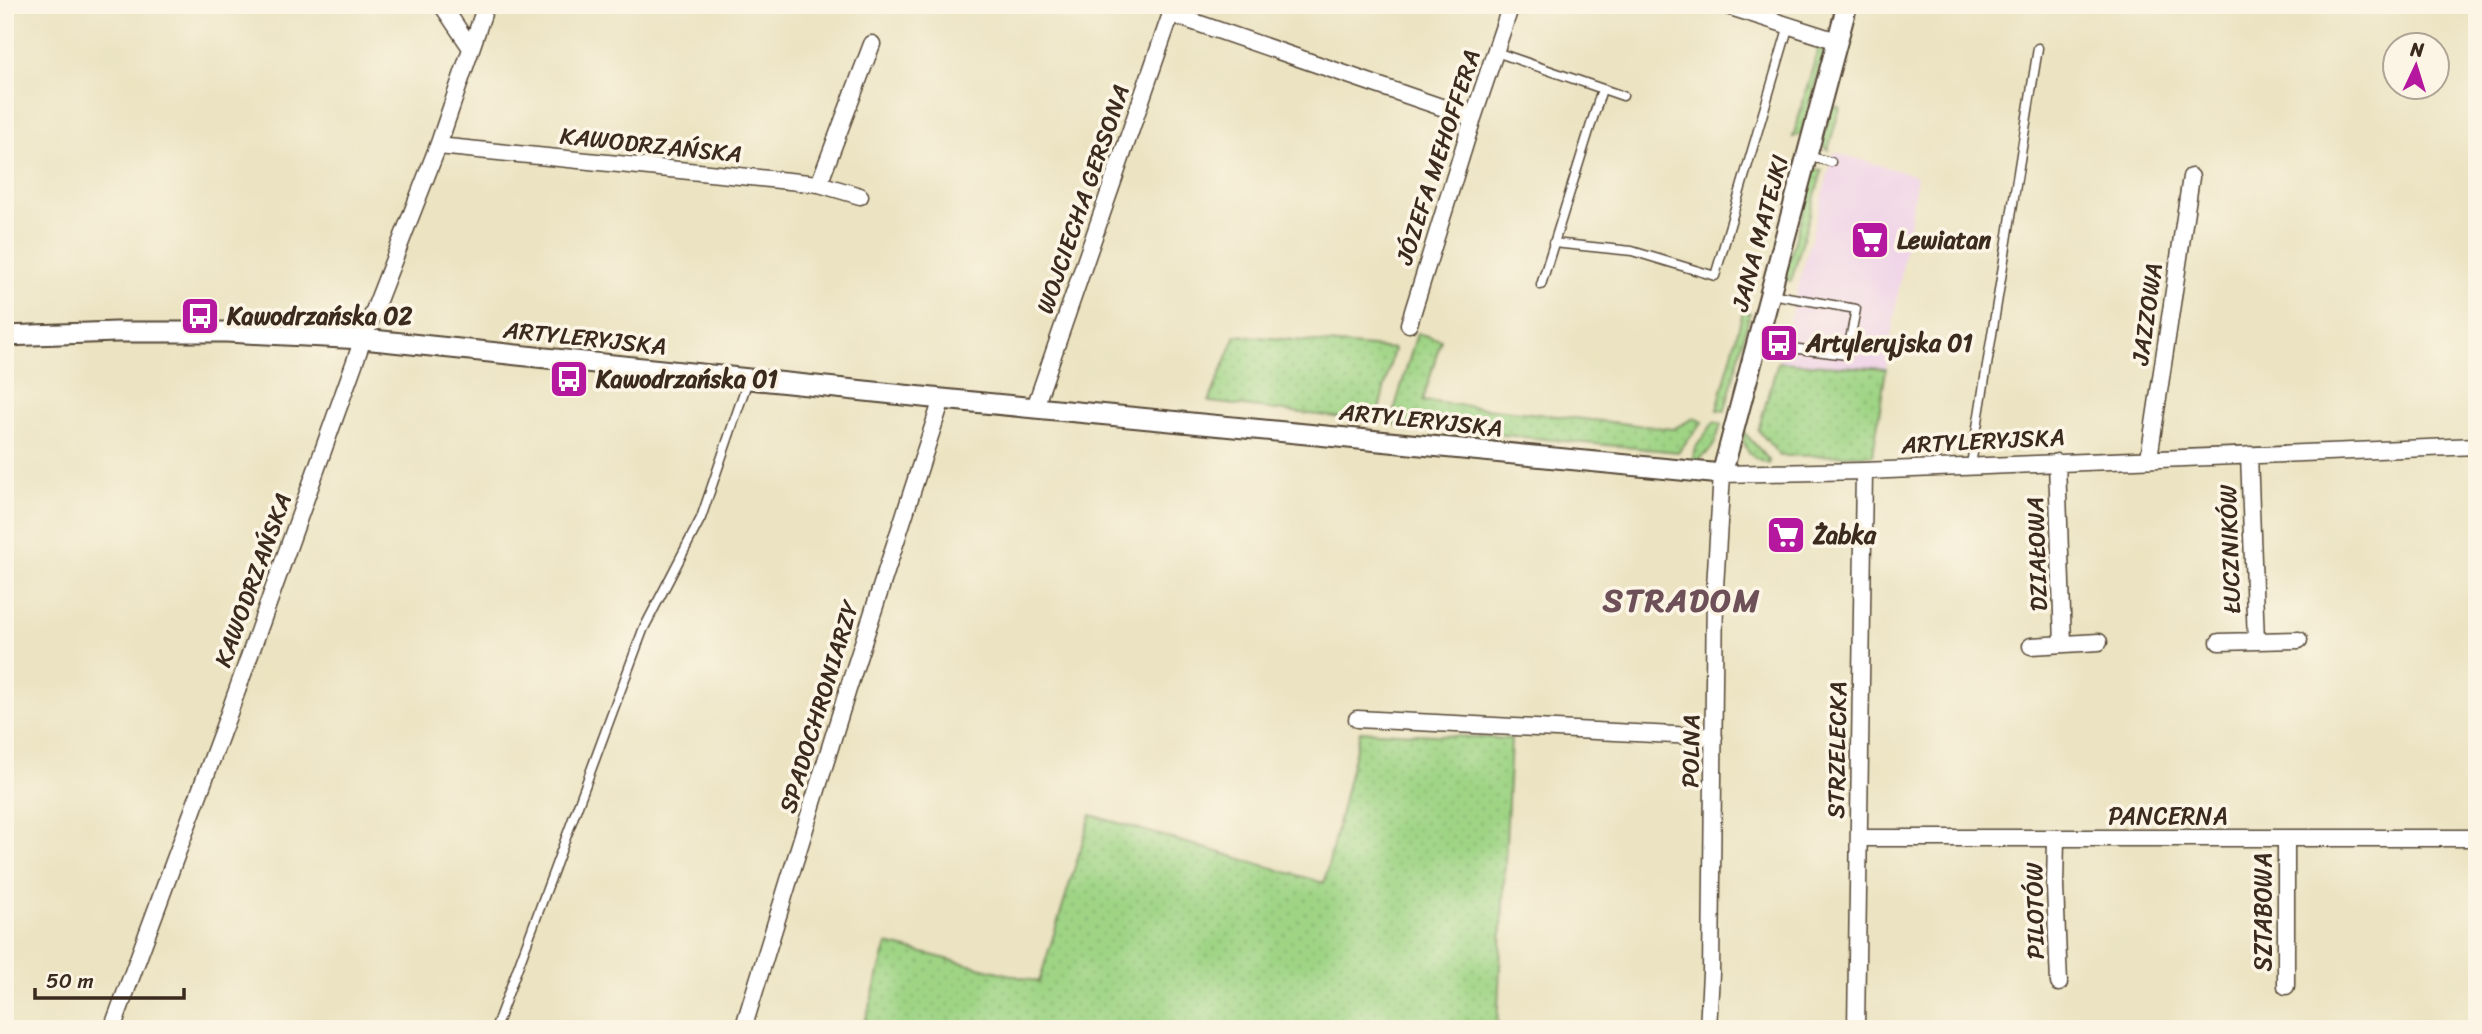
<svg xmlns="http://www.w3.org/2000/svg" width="2482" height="1034" viewBox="0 0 2482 1034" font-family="Sriracha,sans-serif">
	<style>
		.built { fill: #eed0e8 }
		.grass { fill: url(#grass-dots); stroke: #6d7f52; stroke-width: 2 }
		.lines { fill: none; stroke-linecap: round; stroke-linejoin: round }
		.service-casing { stroke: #554636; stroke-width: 11 }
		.minor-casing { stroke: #554636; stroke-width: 19 }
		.tertiary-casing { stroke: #554636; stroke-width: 23 }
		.service { stroke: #fff; stroke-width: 8 }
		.minor { stroke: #fff; stroke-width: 16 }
		.tertiary { stroke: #fff; stroke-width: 19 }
		.labels { text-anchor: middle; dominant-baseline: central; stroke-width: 7; stroke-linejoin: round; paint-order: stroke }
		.street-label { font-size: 24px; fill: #3b2a1e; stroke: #fcf5e5 }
		.poi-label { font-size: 24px; font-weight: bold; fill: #3b2a1e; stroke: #fcf5e5; text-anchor: start }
		.district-label { font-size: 32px; font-weight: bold; letter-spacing: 2px; fill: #6d5058; stroke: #fcf5e5 }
	</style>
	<defs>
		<pattern id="grass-dots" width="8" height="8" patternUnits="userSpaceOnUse" patternTransform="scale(1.75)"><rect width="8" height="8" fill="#9fd485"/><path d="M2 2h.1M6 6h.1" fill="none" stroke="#8ab672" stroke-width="1.8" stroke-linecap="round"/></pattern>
	</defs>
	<rect width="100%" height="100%" fill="#fcf5e5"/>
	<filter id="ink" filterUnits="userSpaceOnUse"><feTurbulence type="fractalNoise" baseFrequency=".0143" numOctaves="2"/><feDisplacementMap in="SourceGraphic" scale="14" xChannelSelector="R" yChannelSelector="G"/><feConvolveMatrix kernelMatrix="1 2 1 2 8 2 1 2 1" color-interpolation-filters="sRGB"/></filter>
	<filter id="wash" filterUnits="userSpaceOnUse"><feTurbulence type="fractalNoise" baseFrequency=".00686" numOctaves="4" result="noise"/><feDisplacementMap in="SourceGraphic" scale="28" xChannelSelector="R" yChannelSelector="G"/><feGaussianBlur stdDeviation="1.57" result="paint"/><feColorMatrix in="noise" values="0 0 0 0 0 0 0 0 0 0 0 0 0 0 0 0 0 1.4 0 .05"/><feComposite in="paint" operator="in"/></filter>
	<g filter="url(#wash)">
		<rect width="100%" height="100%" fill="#ebe3c1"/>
		<path class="built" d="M 1834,152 L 1917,176 L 1886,369 L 1778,362 Z"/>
		<path class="grass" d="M 1819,45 L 1822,47 L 1823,55 L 1801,134 L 1793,137 Z
			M 1832,107 L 1840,108 L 1828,150 L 1823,146 L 1823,141 Z
			M 1815,169 L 1822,171 L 1791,282 L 1784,279 Z
			M 1743,311 L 1750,313 L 1725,411 L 1717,410 Z
			M 1417,333 L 1441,340 L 1423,401 L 1673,429 L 1694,418 L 1703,422 L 1678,452 L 1390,424 Z
			M 1236,335 L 1394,349 L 1376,422 L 1209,402 Z
			M 1778,362 L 1886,369 L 1873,455 L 1780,456 L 1758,430 Z
			M 1714,422 L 1721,424 C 1716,443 1712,454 1693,462 L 1694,450 Z
			M 1742,430 L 1769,460 L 1769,464 C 1750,459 1743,449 1742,430 Z
			M 1360,731 L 1511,739 L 1497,1029 L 863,1029 L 887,944 L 1039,982 L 1091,815 L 1324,883 Z"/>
	</g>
	<g filter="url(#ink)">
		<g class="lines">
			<g class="service-casing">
				<path id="service" d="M 1496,52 L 1623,96
					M 1807,156 L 1831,162
					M 1553,243 L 1632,251 L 1715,276 L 1789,25
					M 1541,285 L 1602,89
					M 1770,294 L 1856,309 L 1847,355 L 1791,348
					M 1971,465 L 2038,48
					M 495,1029 L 643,630 L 701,518 L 748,380"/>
			</g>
			<g class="minor-casing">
				<path id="minor" d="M 442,5 L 471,48
					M 1724,5 L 1837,41
					M 1171,14 L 1473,118
					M 438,146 L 819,184 L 872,44
					M 819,184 L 860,196
					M 1409,324 L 1473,118 L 1511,5
					M 1035,407 L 1174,5
					M 2249,455 L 2256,641
					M 2149,458 L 2191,177
					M 2057,462 L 2063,644
					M 2219,642 L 2299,640
					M 2031,646 L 2099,642
					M 1357,719 L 1714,737
					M 1859,838 L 2477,838
					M 2056,838 L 2055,887 L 2059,983
					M 2286,986 L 2286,838
					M 112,1029 L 229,713 L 363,339 L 438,146 L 486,5
					M 743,1029 L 849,686 L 942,399
					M 1708,1029 L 1711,973 L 1715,587 L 1722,474 L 1864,471 L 2477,446
					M 1856,1029 L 1864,471"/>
			</g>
			<g class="tertiary-casing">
				<path id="tertiary" d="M 5,336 L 116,332 L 226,332 L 363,339 L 942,399 L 1722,474 L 1847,5"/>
			</g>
			<use href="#service" class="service"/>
			<use href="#minor" class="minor"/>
			<use href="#tertiary" class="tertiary"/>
		</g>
	</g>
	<defs>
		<g id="supermarket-square" transform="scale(2.0125)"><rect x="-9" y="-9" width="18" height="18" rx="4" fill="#b5179e" stroke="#fcf5e5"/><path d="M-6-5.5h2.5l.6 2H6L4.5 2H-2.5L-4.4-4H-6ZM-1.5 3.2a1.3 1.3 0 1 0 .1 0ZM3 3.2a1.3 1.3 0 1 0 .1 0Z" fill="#fff"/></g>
		<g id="bus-square" transform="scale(2.0125)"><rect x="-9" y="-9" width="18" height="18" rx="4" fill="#b5179e" stroke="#fcf5e5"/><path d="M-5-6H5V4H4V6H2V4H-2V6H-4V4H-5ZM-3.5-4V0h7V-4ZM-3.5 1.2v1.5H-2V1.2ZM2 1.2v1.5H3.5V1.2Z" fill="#fff"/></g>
	</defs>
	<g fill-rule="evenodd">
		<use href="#supermarket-square" x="1870" y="240"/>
		<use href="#bus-square" x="200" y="316"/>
		<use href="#bus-square" x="1779" y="343"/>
		<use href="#bus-square" x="569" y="379"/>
		<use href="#supermarket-square" x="1786" y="535"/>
	</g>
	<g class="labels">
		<g class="street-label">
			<text transform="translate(651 145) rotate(6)">KAWODRZAŃSKA</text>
			<text transform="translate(1438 157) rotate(-72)">JÓZEFA MEHOFFERA</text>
			<text transform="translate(1083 199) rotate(-71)">WOJCIECHA GERSONA</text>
			<text transform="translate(1760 233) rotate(-75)">JANA MATEJKI</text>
			<text transform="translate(2147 314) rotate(-82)">JAZZOWA</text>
			<text transform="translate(585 338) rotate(6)">ARTYLERYJSKA</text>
			<text transform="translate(1421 420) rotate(6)">ARTYLERYJSKA</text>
			<text transform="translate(1983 441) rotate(-3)">ARTYLERYJSKA</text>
			<text transform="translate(2230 549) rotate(-92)">ŁUCZNIKÓW</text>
			<text transform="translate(2037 554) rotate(-92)">DZIAŁOWA</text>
			<text transform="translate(253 580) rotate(-70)">KAWODRZAŃSKA</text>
			<text transform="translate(819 707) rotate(-73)">SPADOCHRONIARZY</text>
			<text transform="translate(1837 750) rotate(-89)">STRZELECKA</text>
			<text transform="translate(1691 751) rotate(-89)">POLNA</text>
			<text x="2168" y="816">PANCERNA</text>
			<text transform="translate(2035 911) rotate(-91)">PILOTÓW</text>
			<text transform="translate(2263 912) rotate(-90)">SZTABOWA</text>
		</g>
		<g class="poi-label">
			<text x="1897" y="240">Lewiatan</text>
			<text x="227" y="316">Kawodrzańska 02</text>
			<text x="1806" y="343">Artyleryjska 01</text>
			<text x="596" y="379">Kawodrzańska 01</text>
			<text x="1813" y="535">Żabka</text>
		</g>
		<g class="district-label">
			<text x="1682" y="600">STRADOM</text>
		</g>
	</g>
	<rect width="2482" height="1034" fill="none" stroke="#fcf5e5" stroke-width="28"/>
	<g transform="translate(2416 66) rotate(4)"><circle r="33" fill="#fcf5e5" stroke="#afa495" stroke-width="2"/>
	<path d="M0-5L12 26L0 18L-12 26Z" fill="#b5179e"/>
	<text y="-10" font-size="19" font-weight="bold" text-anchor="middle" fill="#3b2a1e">N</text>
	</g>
	<path d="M35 988v10h149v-10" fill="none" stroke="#3b2a1e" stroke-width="3.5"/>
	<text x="46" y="988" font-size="21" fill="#3b2a1e" stroke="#fcf5e5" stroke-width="5" paint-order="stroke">50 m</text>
</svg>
